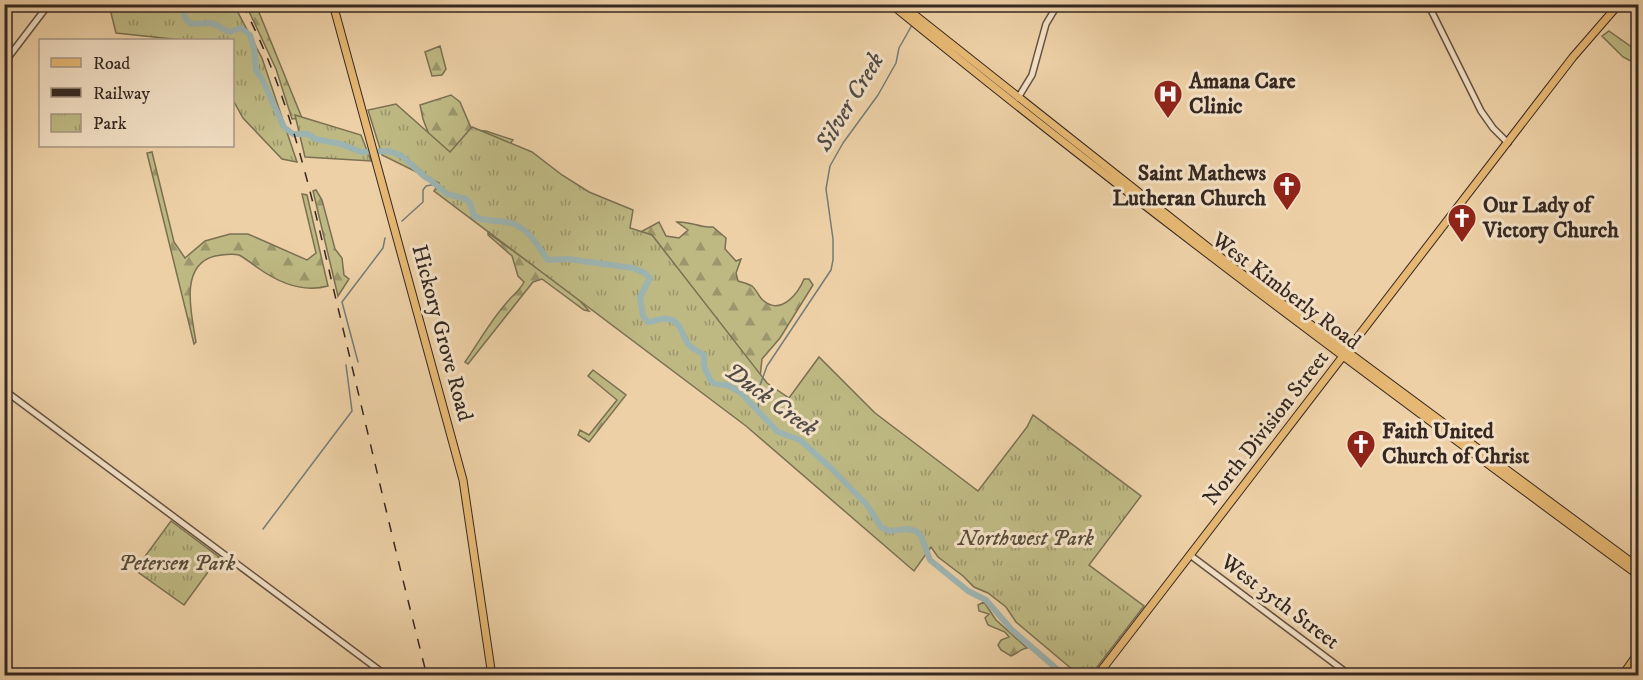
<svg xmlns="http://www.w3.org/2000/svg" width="1643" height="680" viewBox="0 0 1643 680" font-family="'IM FELL DW Pica',serif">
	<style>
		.forest { fill: url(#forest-firs); stroke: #7a7052; stroke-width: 1.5 }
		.park { fill: url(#park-tufts); stroke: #7a7052; stroke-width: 1.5 }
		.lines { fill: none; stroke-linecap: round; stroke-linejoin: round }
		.stream { stroke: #737c78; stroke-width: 1.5 }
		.river { stroke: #9cb4b1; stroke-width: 6 }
		.minor-casing { stroke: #635243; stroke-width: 8 }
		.major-casing { stroke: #352822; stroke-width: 9 }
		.minor { stroke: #f3e0c5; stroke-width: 5 }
		.major { stroke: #e6b873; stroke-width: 7 }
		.rail { stroke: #352822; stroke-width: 1.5; stroke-dasharray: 10 10; stroke-linecap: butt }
		.labels { text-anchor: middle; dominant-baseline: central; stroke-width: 6; stroke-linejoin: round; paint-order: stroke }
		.poi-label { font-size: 22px; font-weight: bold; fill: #352822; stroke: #f3e0c5; text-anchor: start }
		.street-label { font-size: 22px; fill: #352822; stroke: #f3e0c5 }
		.park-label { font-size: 22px; font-style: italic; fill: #574c3a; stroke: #f3e0c5 }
		.water-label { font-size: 24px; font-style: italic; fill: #4f4b46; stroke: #f3e0c5 }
	</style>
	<defs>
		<pattern id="forest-firs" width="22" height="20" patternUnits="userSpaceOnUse" patternTransform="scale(1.5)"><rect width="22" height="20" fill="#beb983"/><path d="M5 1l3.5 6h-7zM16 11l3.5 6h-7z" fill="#9b966b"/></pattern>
		<pattern id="park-tufts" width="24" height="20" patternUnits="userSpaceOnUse" patternTransform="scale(1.5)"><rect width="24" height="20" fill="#beb983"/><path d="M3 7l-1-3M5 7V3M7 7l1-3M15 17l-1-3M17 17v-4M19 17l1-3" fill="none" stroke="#9b966b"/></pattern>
	</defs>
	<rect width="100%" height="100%" fill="#edd0a6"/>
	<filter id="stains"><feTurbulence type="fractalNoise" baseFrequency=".00333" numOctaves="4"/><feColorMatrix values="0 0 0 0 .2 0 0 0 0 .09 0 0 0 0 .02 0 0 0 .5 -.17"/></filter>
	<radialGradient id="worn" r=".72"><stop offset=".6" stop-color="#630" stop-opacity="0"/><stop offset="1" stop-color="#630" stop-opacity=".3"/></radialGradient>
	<path class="forest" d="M 246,5 L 256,5 L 302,118 L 292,119 L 276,69 Z
		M 1609,31 L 1636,50 L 1638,50 L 1638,65 L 1623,57 L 1602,36 Z
		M 440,46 L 446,69 L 442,75 L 432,76 L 425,52 Z
		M 451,95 L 460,102 L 472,130 L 486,131 L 513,140 L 504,152 L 574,237 L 431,140 L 423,119 L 420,105 Z
		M 152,152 L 174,242 L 185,258 L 205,241 L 230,234 L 248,234 L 307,260 L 316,253 L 302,194 L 307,195 L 328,286 C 302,293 279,283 258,268 C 252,264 245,258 239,255 C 231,253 223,255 215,256 C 178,265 192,316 196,342 L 194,344 L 147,153 Z
		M 316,190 L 322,200 L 335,249 L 342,258 L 344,275 L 349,279 L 338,296 L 313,191 Z
		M 659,222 L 666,236 L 679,238 L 688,230 L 677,222 C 690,221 700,228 713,227 L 726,238 L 725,249 L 736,261 L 741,259 L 736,273 L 738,281 C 742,282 748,284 752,286 C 757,290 759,298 764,301 C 781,315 798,294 804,279 L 809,279 L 813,285 L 780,338 L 762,359 L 760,378 L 626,240 Z
		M 488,233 L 574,294 L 589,311 L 584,310 L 542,279 L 533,282 L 468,364 L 465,362 C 479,342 492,318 509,300 C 515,293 520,290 524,282 L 518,276 L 512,256 L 488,235 Z
		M 593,370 L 626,395 L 589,442 L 578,435 L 580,430 L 589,435 L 617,400 L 588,376 Z
		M 984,602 L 996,620 L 1027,648 C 1020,649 1017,654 1011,656 L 1001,650 L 998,645 L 1001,640 L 1009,637 L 1005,632 L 988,625 L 985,618 L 989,614 L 979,611 L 978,605 Z"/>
	<path class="park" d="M 109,5 L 234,5 L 262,58 L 297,162 L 282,159 L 243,118 L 233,100 L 232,40 L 182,40 L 116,33 Z
		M 396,104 L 450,152 L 472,127 L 532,152 L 562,175 L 589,192 L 633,210 L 630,228 L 652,235 L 767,383 L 789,398 L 819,357 L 875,413 L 978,491 L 1027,427 L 1033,415 L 1141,496 L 1089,565 L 1144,606 L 1091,675 L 1079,675 L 1016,622 L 1006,607 L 988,593 L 974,587 L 963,576 L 938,557 L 931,547 L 914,571 L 746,426 L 434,191 L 439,183 L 382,155 L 368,110 Z
		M 295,115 L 361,135 L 371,161 L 305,157 Z
		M 171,521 L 219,557 L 184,605 L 135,570 Z"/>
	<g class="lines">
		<path class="stream" d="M 916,13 L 917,4
			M 402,221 L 423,202 L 423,190 L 426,186 L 436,184
			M 358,362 L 342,302 L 383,248 L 385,238
			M 758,413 L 759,388 L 767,366 L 831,270 L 833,260 L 833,239 L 826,189 L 830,166 L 843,143 L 878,95 L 896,63 L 899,48 L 912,25
			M 263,529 L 352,411 L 346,365
			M 1638,676 L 1638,674"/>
		<path class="river" d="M 183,4 L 185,18 L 191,24 L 212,23 L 229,32 L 241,28 L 250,35 L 254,48 L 256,70 L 262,79 L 284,127 L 293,134 L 308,134 L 315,139 L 341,144 L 361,152 L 389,151 L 402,156 L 425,177 L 429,179 L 447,194 L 466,199 L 470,203 L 474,216 C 485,222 495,220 507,222 C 529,227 536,244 548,260 L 568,259 L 633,268 L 645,273 L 650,278 L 640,297 L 643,316 L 648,322 C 654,322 657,319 662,319 C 684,317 680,338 691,347 C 695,350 700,352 704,355 L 704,366 L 710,380 L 715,384 L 727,385 L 740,392 L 778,432 L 800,440 L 832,469 L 867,505 L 881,527 L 889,531 L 907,529 L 916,531 L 921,536 L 930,560 L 968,591 L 986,600 L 1012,630 L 1065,676"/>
		<g class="minor-casing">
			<path id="minor" d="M 1428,4 L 1481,111 L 1493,128 L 1508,143
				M 4,63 L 49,4
				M 1018,98 L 1032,75 L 1046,24 L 1058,4
				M 4,390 L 387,676
				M 1190,555 L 1351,676"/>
		</g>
		<g class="major-casing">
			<path id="major" d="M 333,4 L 463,480 L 492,676
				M 891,4 C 1134,203 1386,389 1638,575
				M 901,4 L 1233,267 L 1638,567
				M 1097,676 L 1573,57 L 1619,4
				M 1622,676 L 1638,653"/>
		</g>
		<use href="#minor" class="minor"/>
		<use href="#major" class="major"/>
		<path class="rail" d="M 242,4 C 293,99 314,209 339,312 C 368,433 396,555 427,676"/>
	</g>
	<defs>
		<g id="hospital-pin" transform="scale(1.5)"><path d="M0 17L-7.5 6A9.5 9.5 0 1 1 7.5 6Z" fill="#8f2418" stroke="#f3e0c5"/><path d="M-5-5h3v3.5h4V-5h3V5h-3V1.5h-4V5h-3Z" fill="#fff"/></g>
		<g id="church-pin" transform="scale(1.5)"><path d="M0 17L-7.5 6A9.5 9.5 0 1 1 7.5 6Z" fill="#8f2418" stroke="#f3e0c5"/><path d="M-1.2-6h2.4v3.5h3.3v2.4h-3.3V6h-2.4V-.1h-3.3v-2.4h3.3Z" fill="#fff"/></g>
	</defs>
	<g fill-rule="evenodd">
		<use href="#hospital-pin" x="1168" y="94"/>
		<use href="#church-pin" x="1287" y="186"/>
		<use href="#church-pin" x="1462" y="218"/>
		<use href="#church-pin" x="1361" y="444"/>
	</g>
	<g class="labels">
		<g class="poi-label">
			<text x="1189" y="81">Amana Care<tspan x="1189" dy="25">Clinic</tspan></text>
			<text x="1266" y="173" text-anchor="end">Saint Mathews<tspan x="1266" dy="25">Lutheran Church</tspan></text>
			<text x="1483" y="205">Our Lady of<tspan x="1483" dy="25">Victory Church</tspan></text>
			<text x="1382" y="431">Faith United<tspan x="1382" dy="25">Church of Christ</tspan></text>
		</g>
		<g class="street-label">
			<text transform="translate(1286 291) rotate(37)">West Kimberly Road</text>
			<text transform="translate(442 333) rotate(75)">Hickory Grove Road</text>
			<text transform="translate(1266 428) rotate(-52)">North Division Street</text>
			<text transform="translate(1280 602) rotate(37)">West 35th Street</text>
		</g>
		<g class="park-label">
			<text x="1026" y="538">Northwest Park</text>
			<text x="177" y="563">Petersen Park</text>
		</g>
		<g class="water-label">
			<text transform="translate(850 102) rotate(-59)">Silver Creek</text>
			<text transform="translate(771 400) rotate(36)">Duck Creek</text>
		</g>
	</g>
	<rect width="1643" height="680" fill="none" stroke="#edd0a6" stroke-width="24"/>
	<rect x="6" y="6" width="1631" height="668" fill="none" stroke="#352822" stroke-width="3"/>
	<rect x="12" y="12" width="1619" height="656" fill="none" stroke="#352822" stroke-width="1.5"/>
	<rect x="39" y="39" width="195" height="108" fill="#f3e0c5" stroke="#a79684" stroke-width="1.5"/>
	<rect x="51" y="58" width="30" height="9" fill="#e6b873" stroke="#a79684" stroke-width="1.5"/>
	<text x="93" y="69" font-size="18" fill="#352822">Road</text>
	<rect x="51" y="88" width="30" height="9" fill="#352822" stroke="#a79684" stroke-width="1.5"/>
	<text x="93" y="99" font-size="18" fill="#352822">Railway</text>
	<rect x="51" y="114" width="30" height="18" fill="url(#park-tufts)" stroke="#a79684" stroke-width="1.5"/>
	<text x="93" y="129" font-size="18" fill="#352822">Park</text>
	<rect width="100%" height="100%" filter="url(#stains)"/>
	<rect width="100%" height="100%" fill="url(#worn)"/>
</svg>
